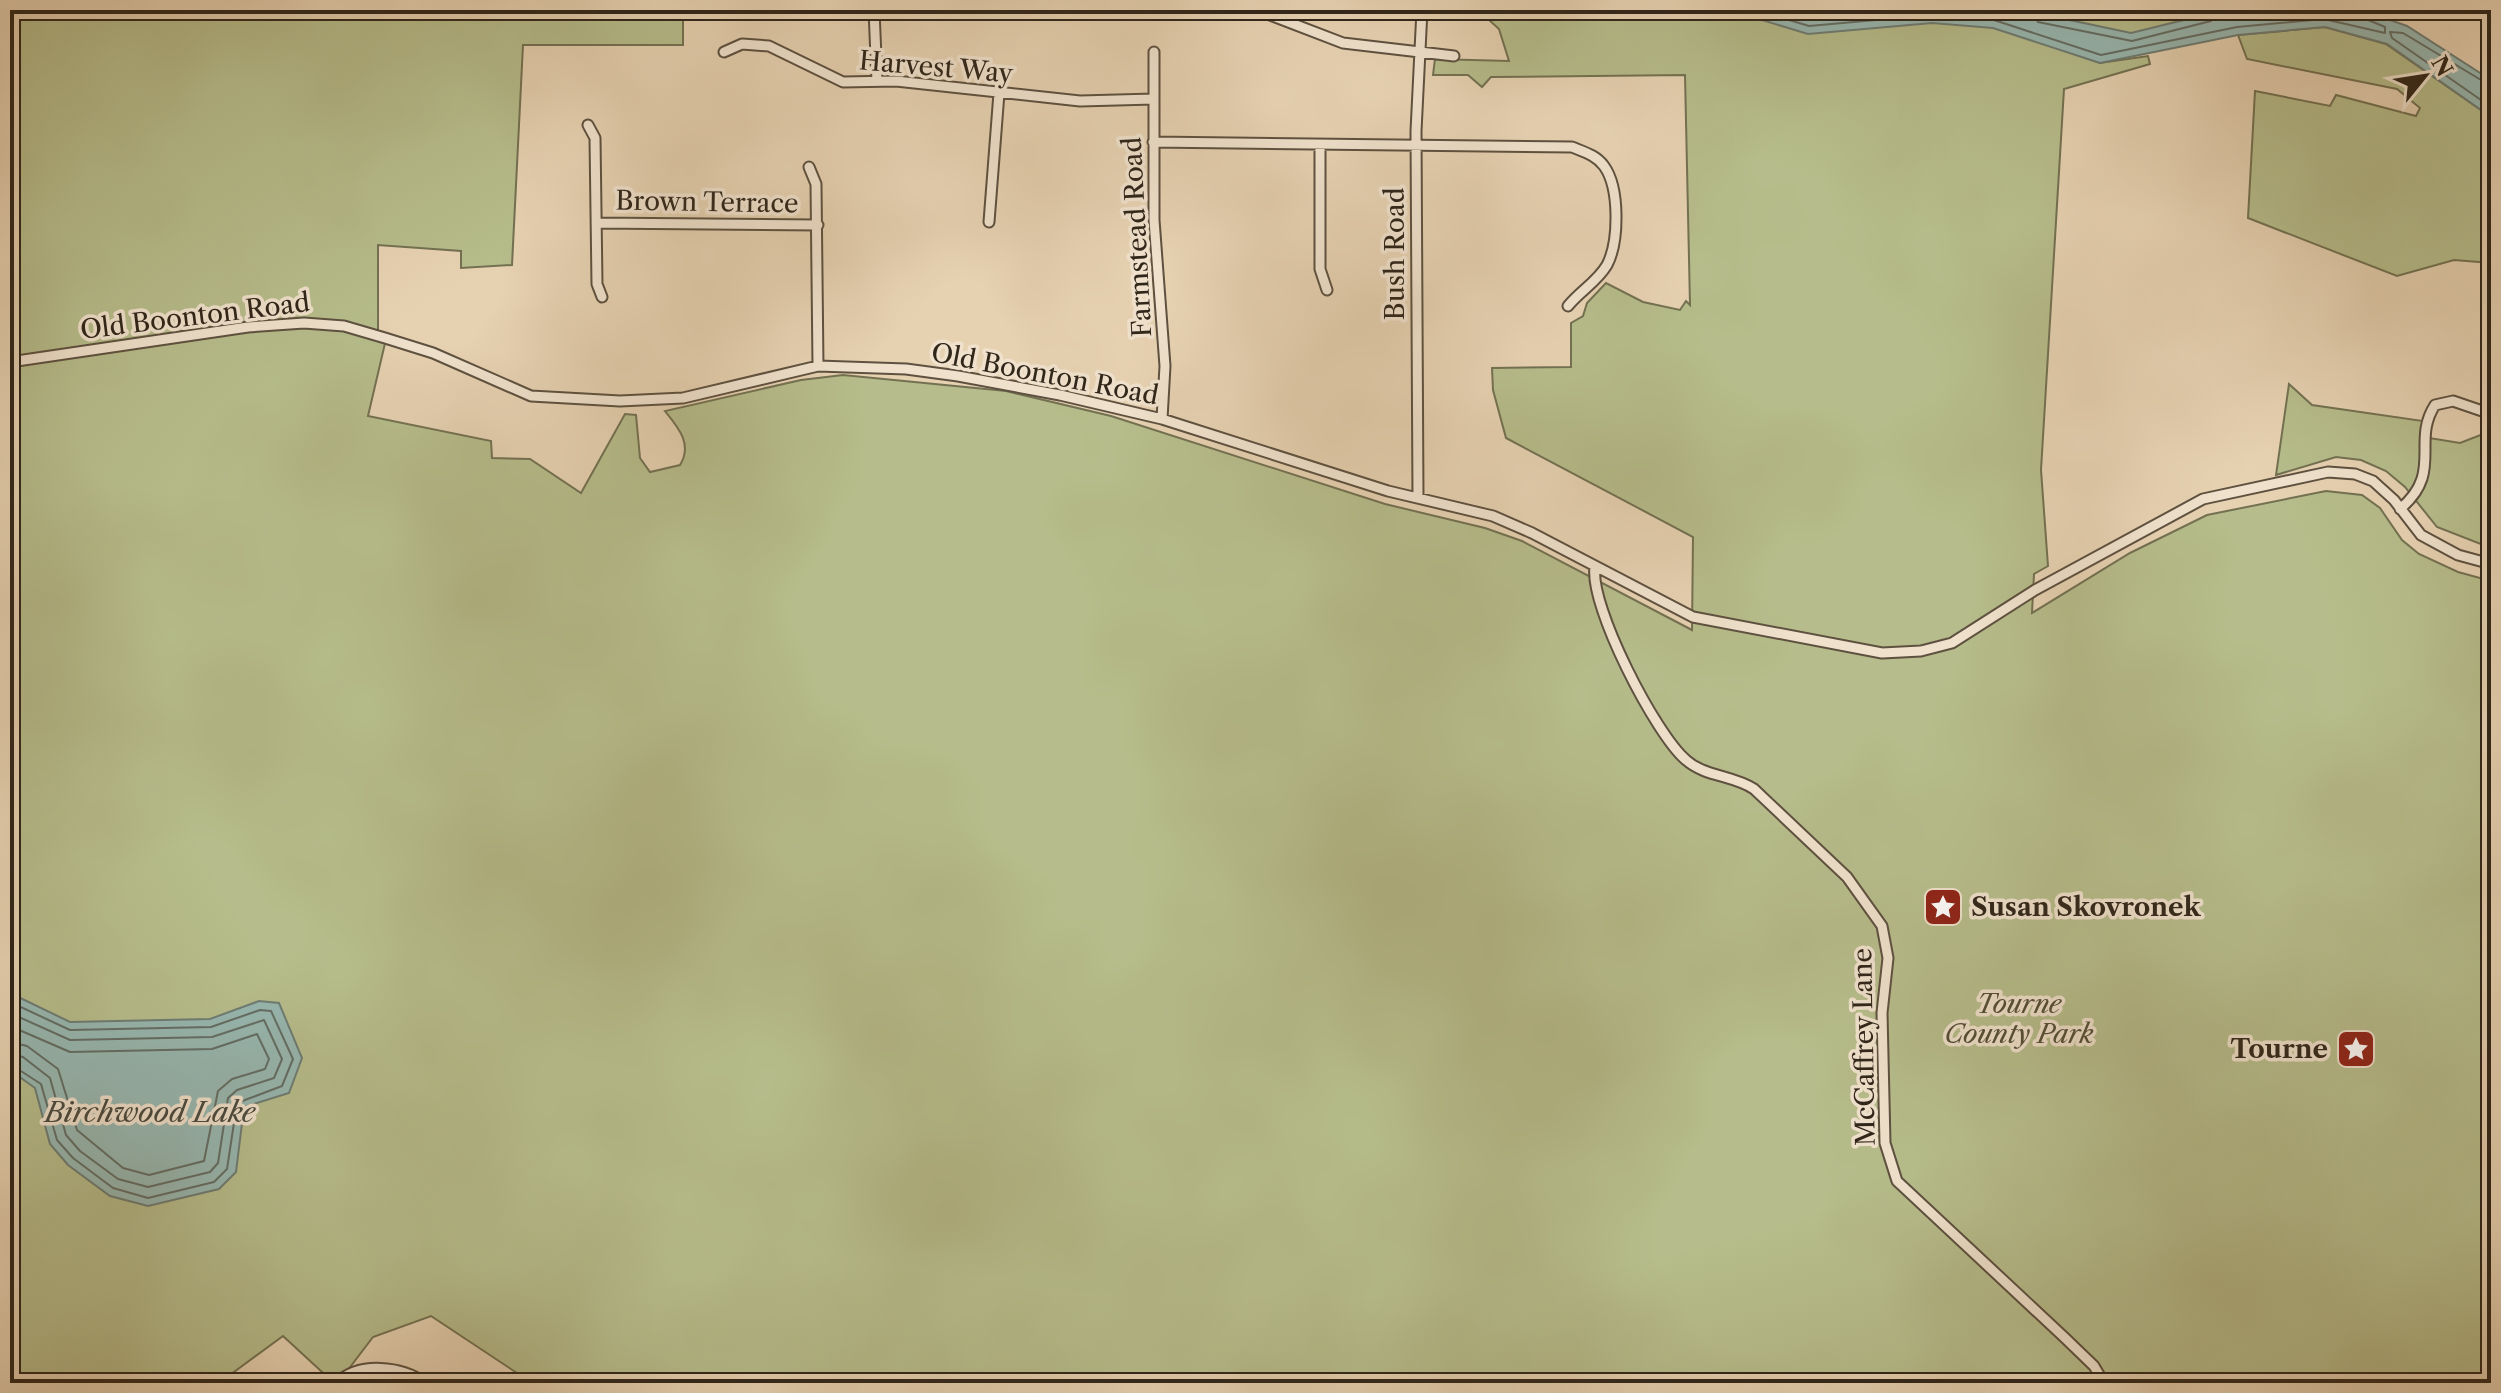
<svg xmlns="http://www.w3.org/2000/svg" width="2501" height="1393" viewBox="0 0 2501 1393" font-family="'Libre Caslon Text',serif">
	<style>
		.green { fill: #b6bc8b; stroke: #737152; stroke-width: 2 }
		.water { fill: #97b7b0; stroke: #6e7d74; stroke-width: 2 }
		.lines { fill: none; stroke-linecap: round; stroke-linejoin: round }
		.shore { stroke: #646e65; stroke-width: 2 }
		.minor-casing { stroke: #5e5140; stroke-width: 13 }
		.minor { stroke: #efe1cc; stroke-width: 9 }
		.labels { text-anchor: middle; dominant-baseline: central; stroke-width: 7; stroke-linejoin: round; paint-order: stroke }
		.street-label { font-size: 26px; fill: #30261a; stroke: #efe1cc }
		.poi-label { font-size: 26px; font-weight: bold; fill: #30261a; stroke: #efe1cc; text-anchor: start }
		.park-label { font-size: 26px; font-style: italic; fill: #524c36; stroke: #efe1cc }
		.water-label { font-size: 28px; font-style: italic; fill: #4a4a40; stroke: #efe1cc }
	</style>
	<rect width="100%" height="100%" fill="#e6d1b1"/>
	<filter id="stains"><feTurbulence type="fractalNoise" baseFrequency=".0025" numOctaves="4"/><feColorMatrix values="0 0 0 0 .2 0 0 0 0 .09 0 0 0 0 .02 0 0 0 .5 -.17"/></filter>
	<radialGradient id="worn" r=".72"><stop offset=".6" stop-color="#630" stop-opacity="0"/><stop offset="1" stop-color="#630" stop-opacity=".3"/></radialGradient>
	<path class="green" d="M 10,10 L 683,10 L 683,45 L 523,45 L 512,265 L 461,268 L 461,251 L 378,245 L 378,335 L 386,339 L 368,416 L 491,441 L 492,458 L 530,459 L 581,493 L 625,414 L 636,415 L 640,458 L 650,472 L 680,465 C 693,444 678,427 665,411 L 801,380 L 843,375 L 1006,391 L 1111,416 L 1385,504 L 1485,528 L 1522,541 L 1692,630 L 1693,537 L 1506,438 L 1493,390 L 1492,368 L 1571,367 L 1571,323 L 1583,316 L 1587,303 L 1606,283 L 1643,302 L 1680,310 L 1686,301 L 1690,305 L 1685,75 L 1491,77 L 1482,87 L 1468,75 L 1433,75 L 1435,59 L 1509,61 L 1499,29 L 1478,10 L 1763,10 L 1976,20 L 2100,63 L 2148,56 L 2150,64 L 2064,89 L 2041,470 L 2048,566 L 2034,574 L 2032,613 L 2130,553 L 2207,515 L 2326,491 L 2362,495 L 2380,508 L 2402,540 L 2419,554 L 2458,572 L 2491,581 L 2491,1383 L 532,1383 L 431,1316 L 373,1337 L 338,1383 L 334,1383 L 283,1336 L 219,1383 L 10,1383 Z
		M 2022,10 L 2198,10 L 2199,16 L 2131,34 Z
		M 2325,27 L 2386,44 L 2491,117 L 2491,263 L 2454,260 L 2397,276 L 2248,218 L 2255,91 L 2330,106 L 2336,95 L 2416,116 L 2420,108 L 2397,89 L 2247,59 L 2238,35 Z
		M 2289,384 L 2312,405 L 2430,422 L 2429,438 L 2460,443 L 2491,431 L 2491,548 L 2437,527 L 2405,487 L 2386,471 L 2361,460 L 2336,457 L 2276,475 Z"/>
	<path class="water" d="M 1729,10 L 2022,10 L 2131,33 L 2225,10 L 2362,10 L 2407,26 L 2491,80 L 2491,117 L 2387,44 L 2325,27 L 2238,35 L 2100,63 L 1993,28 L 1932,23 L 1808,34 Z
		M 10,993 L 70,1022 L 210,1019 L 259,1001 L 279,1003 L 302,1058 L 289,1093 L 244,1107 L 236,1172 L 219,1189 L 148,1206 L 110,1196 L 68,1165 L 50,1144 L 35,1088 L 10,1070 Z"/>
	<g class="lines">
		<path class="shore" d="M 1756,10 L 1809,26 L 1932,15 L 1994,20 L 2101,55 L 2237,27 L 2324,19 L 2385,33 L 2385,27 L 2366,19 L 2363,10
			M 1790,10 L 1810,16 L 1877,10
			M 2031,10 L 2038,22 L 2132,41 L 2211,21 L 2217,10
			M 2227,10 L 2232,18 L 2311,10
			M 2491,86 L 2403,33 L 2390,32 L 2392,38 L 2491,107
			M 10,1002 L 70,1030 L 211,1027 L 260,1010 L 271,1011 L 293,1059 L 282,1086 L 237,1103 L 227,1169 L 214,1182 L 148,1198 L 113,1188 L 73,1158 L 57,1140 L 41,1084 L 10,1064
			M 10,1013 L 70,1040 L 212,1037 L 264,1020 L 282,1059 L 274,1078 L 237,1090 L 228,1098 L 218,1163 L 210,1172 L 148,1187 L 118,1179 L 80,1151 L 66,1135 L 50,1078 L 23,1057 L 10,1054
			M 10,1026 L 70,1052 L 212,1049 L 257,1034 L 269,1059 L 265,1069 L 232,1079 L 218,1091 L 204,1161 L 149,1175 L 123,1168 L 77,1130 L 58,1069 L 27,1046 L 10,1042"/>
		<g class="minor-casing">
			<path id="minor" d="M 874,10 L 877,81
				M 1257,10 L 1343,43 L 1454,56
				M 724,52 L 742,44 L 769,46 L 843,82 L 896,81 L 1080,101 L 1154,99
				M 1154,52 L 1154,220 L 1165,366 L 1162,419
				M 588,125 L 595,138 L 597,284 L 602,297
				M 1153,142 L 1572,147 C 1584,152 1596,155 1604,166 C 1620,188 1619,242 1607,265 C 1597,282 1580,291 1568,306
				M 1320,147 L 1320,269 L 1327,290
				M 809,167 L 816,184 L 818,366
				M 989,222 L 999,93
				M 596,223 L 818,225
				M 10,362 L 248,327 L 304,323 L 344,326 L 385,338 L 433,353 L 531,396 L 620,401 L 683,398 L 818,366 L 906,369 L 958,376 L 1060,395 L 1162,419 L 1388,491 L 1493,516 L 1532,533 L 1693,617 L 1882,653 L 1921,651 L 1952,643 L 2035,590 L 2203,499 L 2328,472 L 2355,474 L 2373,481 L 2394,500 L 2421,535 L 2458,555 L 2491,564
				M 1418,498 L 1416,131 L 1422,10
				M 2400,509 C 2444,472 2411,442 2435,405 L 2453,401 L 2491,414
				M 1595,567 C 1589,606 1656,735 1686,760 C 1705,777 1733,775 1754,789 L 1847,877 L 1882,926 L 1888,958 L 1882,1013 L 1885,1143 L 1897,1181 L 2065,1338 L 2094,1366 L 2104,1383
				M 337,1383 C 359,1361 402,1366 425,1383"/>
		</g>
		<use href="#minor" class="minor"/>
	</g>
	<defs>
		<g id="sight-square" transform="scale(2)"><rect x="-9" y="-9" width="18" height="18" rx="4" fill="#8f2418" stroke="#efe1cc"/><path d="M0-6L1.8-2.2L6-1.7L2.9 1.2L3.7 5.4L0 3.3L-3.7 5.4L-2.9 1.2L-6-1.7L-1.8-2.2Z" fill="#fff"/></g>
	</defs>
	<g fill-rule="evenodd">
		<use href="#sight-square" x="1943" y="907"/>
		<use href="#sight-square" x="2356" y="1049"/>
	</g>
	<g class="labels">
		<g class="street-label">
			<text transform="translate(936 67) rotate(5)">Harvest Way</text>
			<text transform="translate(707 202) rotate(1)">Brown Terrace</text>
			<text transform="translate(1137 237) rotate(-93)">Farmstead Road</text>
			<text transform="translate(1395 254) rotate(-90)">Bush Road</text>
			<text transform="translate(195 316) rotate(-7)">Old Boonton Road</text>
			<text transform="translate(1045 374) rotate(11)">Old Boonton Road</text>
			<text transform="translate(1864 1047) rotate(-91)">McCaffrey Lane</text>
		</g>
		<g class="poi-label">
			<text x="1971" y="907">Susan Skovronek</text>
			<text x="2328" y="1049" text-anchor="end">Tourne</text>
		</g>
		<g class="park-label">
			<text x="2019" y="1004">Tourne<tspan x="2019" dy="30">County Park</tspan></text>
		</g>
		<g class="water-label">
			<text x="150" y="1112">Birchwood Lake</text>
		</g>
	</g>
	<rect width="2501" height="1393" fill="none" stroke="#e6d1b1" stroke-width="40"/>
	<rect x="12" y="12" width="2477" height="1369" fill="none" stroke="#30261a" stroke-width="4"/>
	<rect x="20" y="20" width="2461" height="1353" fill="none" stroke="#30261a" stroke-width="2"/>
	<g transform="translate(2425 76) rotate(60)" stroke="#efe1cc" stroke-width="6" paint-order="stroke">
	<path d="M0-6L14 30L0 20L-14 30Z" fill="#30261a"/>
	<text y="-12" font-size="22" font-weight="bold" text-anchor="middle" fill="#30261a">N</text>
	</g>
	<rect width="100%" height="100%" filter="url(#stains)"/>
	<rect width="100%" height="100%" fill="url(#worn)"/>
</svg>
